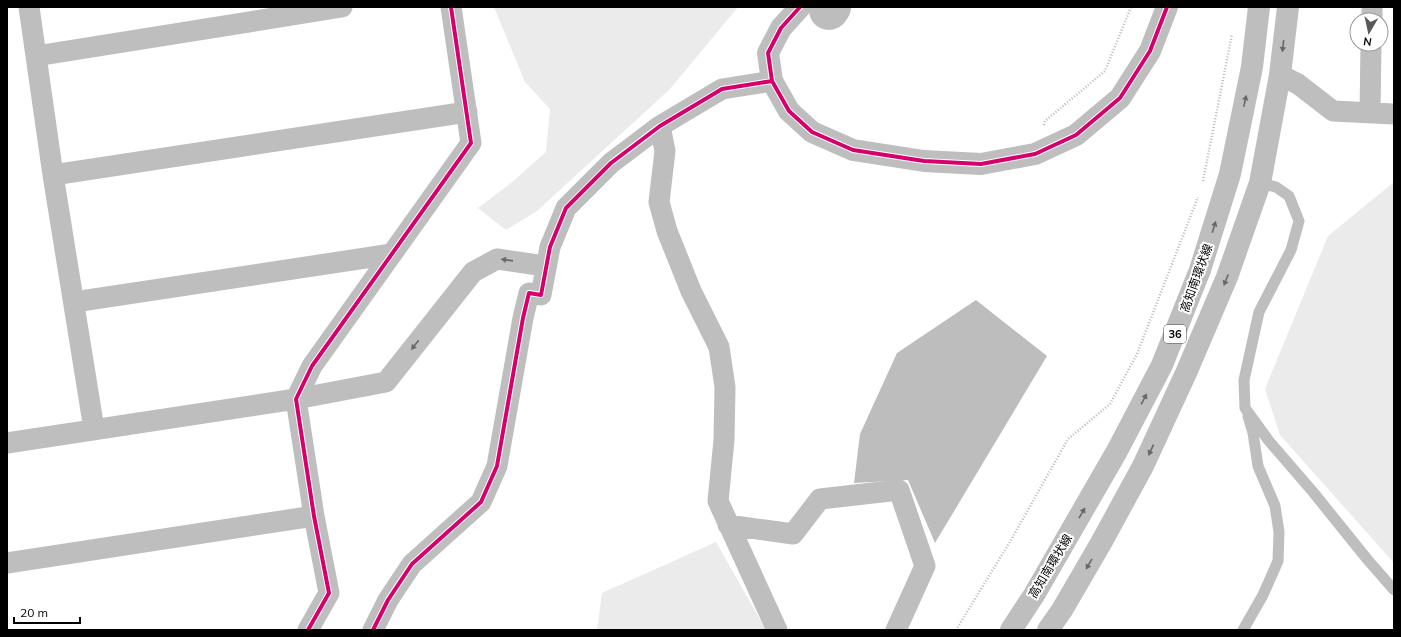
<svg xmlns="http://www.w3.org/2000/svg" width="1401" height="637" viewBox="0 0 1401 637" font-family="Mulish,'Noto Sans JP',sans-serif">
	<style>
		.green { fill: #ebebeb }
		.water { fill: #bdbdbd }
		.lines { fill: none; stroke-linecap: round; stroke-linejoin: round }
		.river { stroke: #bdbdbd; stroke-width: 40 }
		.path { stroke: #b9b9b9; stroke-width: 2.5; stroke-dasharray: 1 2; stroke-linecap: butt }
		.service { stroke: #bebebe; stroke-width: 11 }
		.minor { stroke: #bebebe; stroke-width: 21 }
		.tertiary { stroke: #bebebe; stroke-width: 22 }
		.primary { stroke: #bebebe; stroke-width: 22 }
		.cycleway-casing { stroke: #fff; stroke-width: 6 }
		.cycleway { stroke: #d6006c; stroke-width: 4 }
		.oneway { fill: #686868 }
		.labels { text-anchor: middle; dominant-baseline: central; stroke-width: 4; stroke-linejoin: round; paint-order: stroke }
		.shield { fill: #fff; stroke: #4c4c4c; stroke-width: 1 }
		.shield-label { font-size: 11px; font-weight: bold; fill: #000 }
		.street-label { font-size: 12px; fill: #000; stroke: #fff }
	</style>
	<rect width="100%" height="100%" fill="#fff"/>
	<path class="green" d="M 494,7 L 738,7 L 670,89 L 537,211 L 506,230 L 478,208 L 511,183 L 546,152 L 550,109 L 525,82 Z
		M 1394,182 L 1394,563 L 1280,435 L 1265,389 L 1328,236 Z
		M 716,542 L 766,630 L 597,630 L 602,593 Z"/>
	<path class="water" d="M 976,300 L 1047,356 L 935,543 L 908,480 L 854,483 L 860,434 L 897,353 Z"/>
	<g class="lines">
		<path class="river" d="M 829,10 L 831,7"/>
		<path class="path" d="M 1044,125 L 1045,121 L 1105,71 L 1131,7
			M 1203,181 L 1232,34
			M 956,630 L 1011,540 L 1068,439 L 1110,404 L 1137,354 L 1198,197"/>
		<path class="service" d="M 1260,183 L 1276,187 L 1289,196 L 1299,221 L 1291,250 L 1259,312 L 1244,380 L 1245,408 L 1269,441 L 1313,492 L 1367,559 L 1394,590
			M 1243,630 L 1263,595 L 1278,561 L 1279,532 L 1275,506 L 1258,466 L 1253,433 L 1248,416"/>
		<path class="minor" d="M 29,7 L 53,175 L 94,429
			M 1372,20 L 1372,7
			M 36,56 L 342,7
			M 1280,75 L 1298,84 L 1333,111 L 1394,114
			M 1370,113 L 1371,44
			M 660,126 L 665,151 L 659,202 L 667,231 L 691,291 L 719,347 L 725,387 L 724,440 L 718,501 L 777,630
			M 53,175 L 467,112
			M 74,302 L 392,254
			M 7,443 L 296,399 L 386,382 L 473,272 L 497,259 L 545,266
			M 728,525 L 793,534 L 820,499 L 899,490 L 925,566 L 896,630
			M 7,563 L 314,516
			M 308,630 L 329,593 L 314,516 L 296,399 L 312,366 L 471,143 L 451,7
			M 373,630 L 388,600 L 412,564 L 481,502 L 497,466 L 523,318 L 529,293 L 541,295 L 550,247 L 566,208 L 611,163 L 660,126 L 722,89 L 772,81"/>
		<path class="tertiary" d="M 800,7 L 781,28 L 768,53 L 772,81 L 789,111 L 812,132 L 853,150 L 924,161 L 981,164 L 1035,154 L 1076,135 L 1120,98 L 1150,51 L 1167,7"/>
		<path class="primary" d="M 1011,630 L 1034,595 L 1117,451 L 1162,365 L 1200,270 L 1230,174 L 1252,67 L 1259,7
			M 1048,630 L 1062,610 L 1101,543 L 1143,466 L 1186,373 L 1227,277 L 1260,183 L 1280,75 L 1288,7"/>
		<g class="cycleway-casing">
			<path id="cycleway" d="M 800,7 L 781,28 L 768,53 L 772,81 L 789,111 L 812,132 L 853,150 L 924,161 L 981,164 L 1035,154 L 1076,135 L 1120,98 L 1150,51 L 1167,7
				M 308,630 L 329,593 L 314,516 L 296,399 L 312,366 L 471,143 L 451,7
				M 373,630 L 388,600 L 412,564 L 481,502 L 497,466 L 523,318 L 529,293 L 541,295 L 550,247 L 566,208 L 611,163 L 660,126 L 722,89 L 772,81"/>
		</g>
		<use href="#cycleway" class="cycleway"/>
	</g>
	<defs><path id="oneway-solid" d="M-6-.8H1V-3.2L6.5 0L1 3.2V.8H-6Z"/></defs>
	<g class="oneway">
		<use href="#oneway-solid" transform="translate(1283 46) rotate(97)"/>
		<use href="#oneway-solid" transform="translate(1245 101) rotate(-78)"/>
		<use href="#oneway-solid" transform="translate(1214 227) rotate(-73)"/>
		<use href="#oneway-solid" transform="translate(507 260) rotate(-172)"/>
		<use href="#oneway-solid" transform="translate(1226 280) rotate(112)"/>
		<use href="#oneway-solid" transform="translate(415 345) rotate(128)"/>
		<use href="#oneway-solid" transform="translate(1144 399) rotate(-62)"/>
		<use href="#oneway-solid" transform="translate(1151 450) rotate(115)"/>
		<use href="#oneway-solid" transform="translate(1082 513) rotate(-60)"/>
		<use href="#oneway-solid" transform="translate(1089 564) rotate(120)"/>
	</g>
	<g class="labels">
		<rect class="shield" x="1164" y="325" width="22" height="18" rx="3"/>
		<g class="shield-label">
			<text x="1175" y="334">36</text>
		</g>
		<g class="street-label">
			<text transform="translate(1196 278) rotate(-70)">高知南環状線</text>
			<text transform="translate(1050 566) rotate(-59)">高知南環状線</text>
		</g>
	</g>
	<rect width="1401" height="637" fill="none" stroke="#000000" stroke-width="16"/>
	<g transform="translate(1369 32) rotate(189)"><circle r="19" fill="#ffffff" stroke="#999999"/>
	<path d="M0-3L7 15L0 10L-7 15Z" fill="#595959"/>
	<text y="-6" font-size="11" font-weight="bold" text-anchor="middle" fill="#000000">N</text>
	</g>
	<path d="M14 617v6h66v-6" fill="none" stroke="#000000" stroke-width="2"/>
	<text x="20" y="617" font-size="12" fill="#000000" stroke="#ffffff" stroke-width="3" paint-order="stroke">20 m</text>
</svg>
